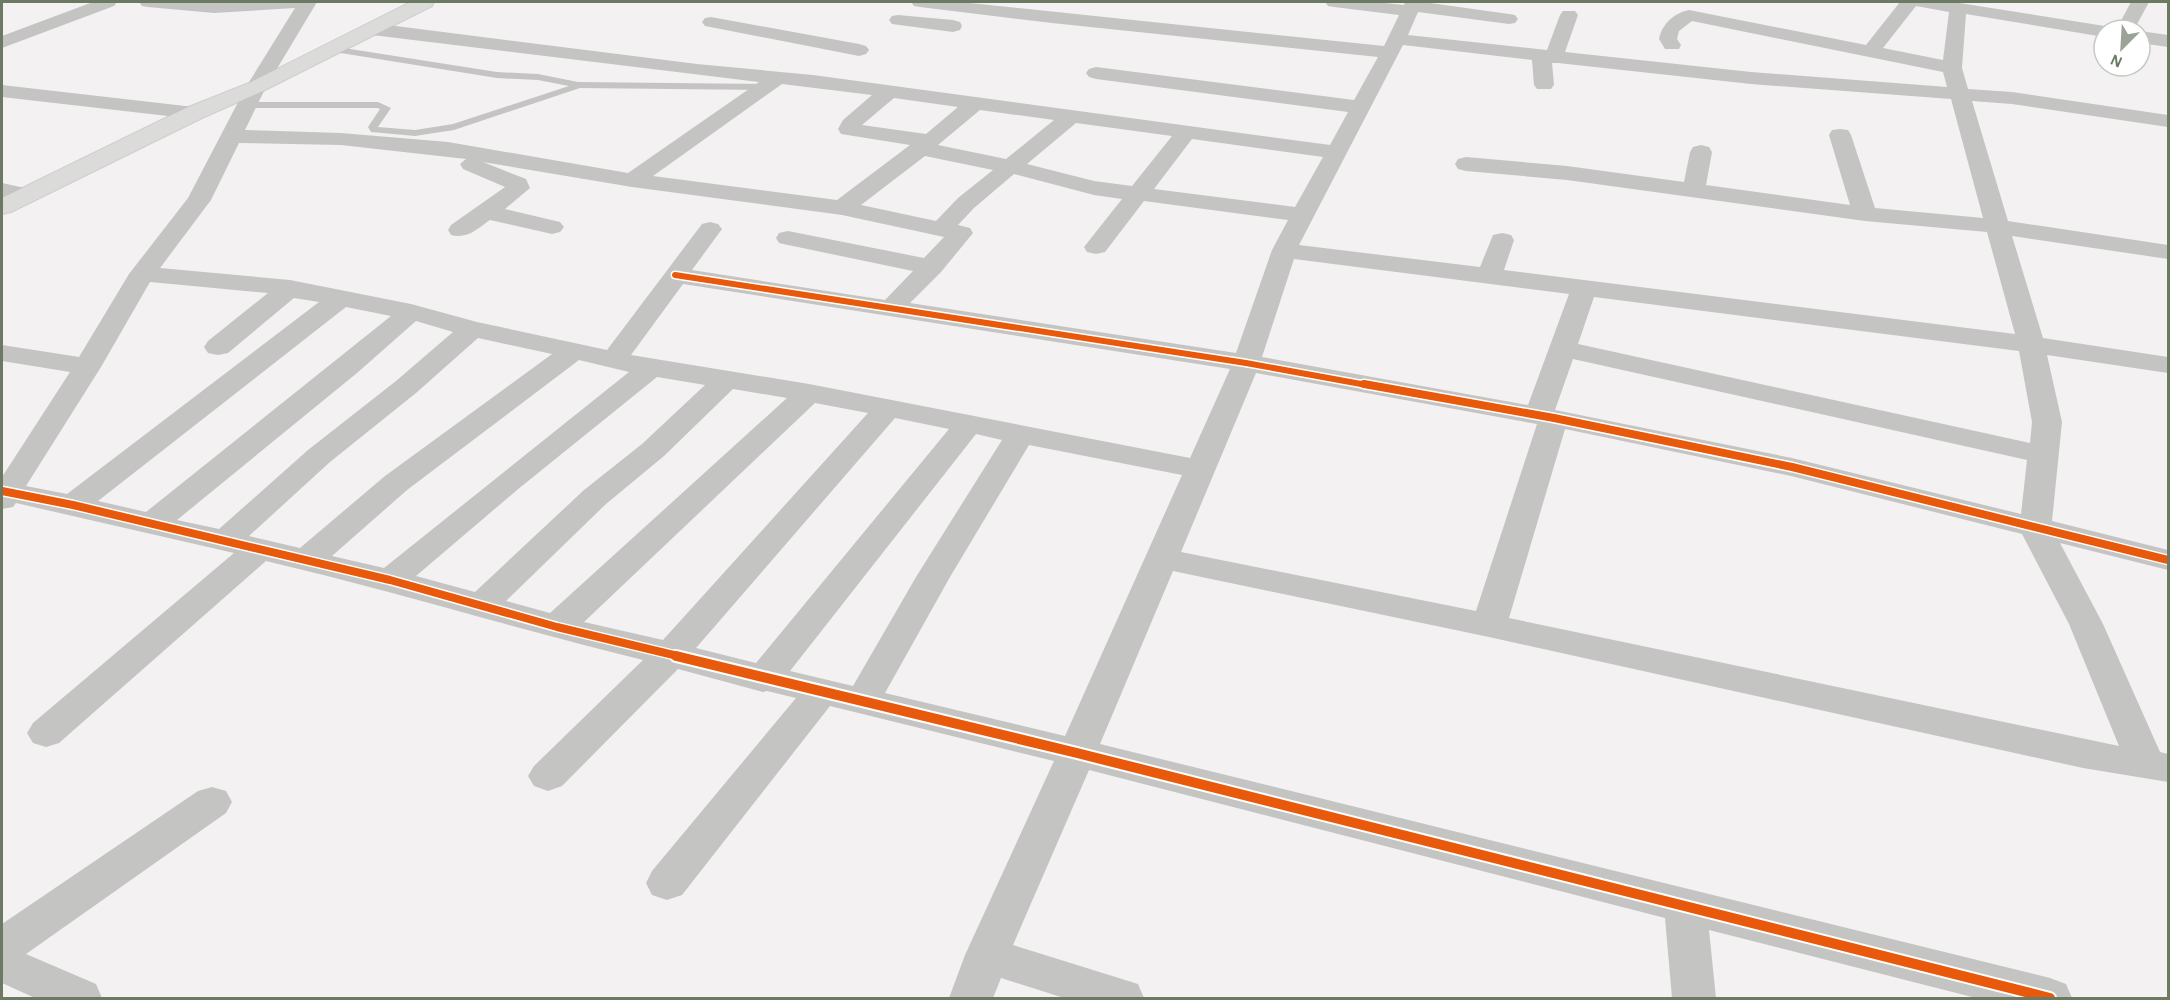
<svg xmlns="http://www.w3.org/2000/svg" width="2170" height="1000" viewBox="0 0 2170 1000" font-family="'Alegreya Sans',sans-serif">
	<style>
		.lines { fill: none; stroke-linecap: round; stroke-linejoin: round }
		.secondary-casing { stroke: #cfcfce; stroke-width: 2 }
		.lane { fill: #c4c5c3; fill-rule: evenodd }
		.street { fill: #c4c5c3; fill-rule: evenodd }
		.secondary { fill: #dbdbda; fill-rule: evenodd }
		.cycleway-far2-casing { stroke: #fff; stroke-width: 9 }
		.cycleway-far1-casing { stroke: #fff; stroke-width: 11 }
		.cycleway-casing { stroke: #fff; stroke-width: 14 }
		.cycleway-far2 { stroke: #e8590c; stroke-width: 6 }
		.cycleway-far1 { stroke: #e8590c; stroke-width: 8 }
		.cycleway { stroke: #e8590c; stroke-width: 10 }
	</style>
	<rect width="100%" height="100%" fill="#f3f1f2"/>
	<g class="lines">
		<g class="secondary-casing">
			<path id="secondary" d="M 411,2 L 434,2 L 432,6 L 263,91 L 202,118 L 11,212 L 2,214 L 2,198 L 186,108 L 249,83 Z"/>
		</g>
		<path class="lane" d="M 331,46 L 497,72 L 538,74 L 578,82 L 764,84 L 769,87 L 764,90 L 580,88 L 454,130 L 415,136 L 371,132 L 368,127 L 380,109 L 377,108 L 247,108 L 242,105 L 247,102 L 378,102 L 391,108 L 378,127 L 415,130 L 453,124 L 569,86 L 538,80 L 497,78 L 328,51 L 326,49 Z"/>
		<path class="street" d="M 93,2 L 117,2 L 114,6 L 2,48 L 2,36 Z
			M 139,2 L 317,2 L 266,87 L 245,130 L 341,133 L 448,142 L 628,173 L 759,82 L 372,35 L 365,33 L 363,29 L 365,25 L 372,23 L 697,64 L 813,75 L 1330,145 L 1348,112 L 1096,79 L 1089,77 L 1086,73 L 1089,69 L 1096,67 L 1354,100 L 1378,57 L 1052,23 L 920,7 L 914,6 L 911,2 L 960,2 L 1384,46 L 1399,15 L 1334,7 L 1328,6 L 1325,2 L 1375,2 L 1404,5 L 1405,2 L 1423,2 L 1509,14 L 1515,15 L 1518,19 L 1515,23 L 1509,24 L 1418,12 L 1408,35 L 1547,50 L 1560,15 L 1563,11 L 1575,11 L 1578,15 L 1565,52 L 1751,72 L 1947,87 L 1943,72 L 1692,21 L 1679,31 L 1677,39 L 1681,45 L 1679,49 L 1665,49 L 1659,39 C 1662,24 1674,13 1689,10 L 1866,45 L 1900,2 L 1953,2 L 2111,27 L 2113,30 L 2104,30 L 2104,37 L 1966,14 L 1962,68 L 1968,89 L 2012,92 L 2168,115 L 2168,127 L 2012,104 L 1972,101 L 2008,221 L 2168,245 L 2168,259 L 2012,236 L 2043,338 L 2168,357 L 2168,373 L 2047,355 L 2062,422 L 2052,521 L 2168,550 L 2168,570 L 2060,543 L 2103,624 L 2160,752 L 2168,754 L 2168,782 L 2083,768 L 1489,637 L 1173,571 L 1100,744 L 2050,978 L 2066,984 L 2072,998 L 1976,998 L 1709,930 L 1716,998 L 1672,998 L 1665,918 L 1089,770 L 1013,945 L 1138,984 L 1144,998 L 1064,998 L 1001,978 L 993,998 L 949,998 L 965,955 L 1054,761 L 830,706 L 682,895 L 667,900 L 652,895 L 646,883 L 652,871 L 796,698 L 767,691 L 763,692 L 678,669 L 562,786 L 548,791 L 534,786 L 528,776 L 534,766 L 643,660 C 517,629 393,591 266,561 L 59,743 L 46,747 L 33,743 L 27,733 L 33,723 L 234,553 L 16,503 L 13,507 L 2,509 L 2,477 L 70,372 L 2,361 L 2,345 L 79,357 L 129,274 L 188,198 L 246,87 L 295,8 L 214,13 L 148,7 L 142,6 ZM 1916,6 L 1949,12 L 1943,60 L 1883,48 ZM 1403,45 L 1532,60 L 1534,85 L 1537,89 L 1551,89 L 1554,85 L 1552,63 L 1558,63 L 1751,84 L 1951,99 L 1983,218 L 1875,208 L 1851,135 L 1848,130 L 1840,129 L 1832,130 L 1829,135 L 1850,205 L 1706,185 L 1712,152 L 1709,147 L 1701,145 L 1693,147 L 1690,152 L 1684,182 L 1567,166 L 1466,157 L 1458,159 L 1455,164 L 1458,169 L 1466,171 L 1567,180 L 1865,221 L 1987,232 L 2015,334 L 1504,270 L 1514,240 L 1511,235 L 1502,233 L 1493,235 L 1480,267 L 1299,245 ZM 782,84 L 872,95 L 843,120 L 838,129 L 841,134 L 910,145 L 837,200 L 653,176 ZM 894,98 L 958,107 L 926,134 L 862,125 ZM 980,110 L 1054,120 L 1006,159 L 938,145 ZM 1076,123 L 1172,136 L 1132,186 L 1094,181 L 1027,164 ZM 1192,139 L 1323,157 L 1295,207 L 1154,189 ZM 239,143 L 341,145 L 466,159 L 460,164 L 463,169 L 505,187 L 451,225 L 448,230 L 451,235 C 468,239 477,229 490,220 L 552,234 L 560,232 L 564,227 L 560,222 L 505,209 L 530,188 L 526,179 L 483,162 L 632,187 L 842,215 L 944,237 L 924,258 L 788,231 L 779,233 L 776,238 L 779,243 L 788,245 L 913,271 L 885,300 L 692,270 L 722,229 L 718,224 L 710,222 L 702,224 L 607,350 L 477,322 L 411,304 L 290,280 L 160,268 L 211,200 ZM 925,156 L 993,170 L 958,198 L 936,221 L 861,205 ZM 1014,174 L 1094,195 L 1122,199 L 1084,247 L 1087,252 L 1096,254 L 1105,252 L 1144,201 L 1288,220 L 1272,250 L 1236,353 L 910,303 L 941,272 L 973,233 L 970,228 L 958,225 L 974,208 ZM 1294,259 L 1569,294 L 1528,405 L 1262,357 ZM 150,282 L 268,293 L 208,341 L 204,347 L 208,353 L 218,355 L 228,353 L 294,298 L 319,302 L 67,494 L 26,486 L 101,367 ZM 683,284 L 1230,369 L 1190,458 L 809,384 L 631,355 ZM 1594,297 L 2019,351 L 2032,422 L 2030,443 L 1578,344 ZM 346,307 L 391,316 L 146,512 L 98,501 ZM 416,321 L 453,332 L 396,381 L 308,450 L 219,529 L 177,520 L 357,373 ZM 478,338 L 552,354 L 385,476 L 300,548 L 249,536 L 330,462 L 416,393 ZM 1573,359 L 2027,460 L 2021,514 L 1792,458 L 1555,410 ZM 579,360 L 629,372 L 384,568 L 332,556 L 407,490 ZM 1256,373 L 1537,424 L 1476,611 L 1181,552 ZM 657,377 L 705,385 L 642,444 L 584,490 L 475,592 L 416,576 L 517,490 ZM 733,389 L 787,398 L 550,613 L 506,601 L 606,504 L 664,456 ZM 815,403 L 868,413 L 663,640 L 584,622 ZM 895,418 L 949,429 L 756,663 L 696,648 ZM 1565,429 L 1791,476 L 2022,534 L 2069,624 L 2119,746 L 1509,618 ZM 976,434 L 1002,440 L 916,577 L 853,686 L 790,671 ZM 1029,445 L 1182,475 L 1065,736 L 885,693 L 950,577 Z
			M 2131,2 L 2149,2 L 2134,30 L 2116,30 Z
			M 898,15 L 953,20 L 960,22 L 962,26 L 960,30 L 953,32 L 892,24 L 889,20 L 892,16 Z
			M 711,17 L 859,44 L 866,46 L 869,50 L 866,54 L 859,56 L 705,26 L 702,22 L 705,18 Z
			M 2140,31 L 2168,35 L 2168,47 L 2140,43 Z
			M 2,85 L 194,107 L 201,109 L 204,113 L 201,117 L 194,119 L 2,97 Z
			M 2,183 L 34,190 L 38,195 L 34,200 L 26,202 L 2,197 Z
			M 212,787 L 226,791 L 232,802 L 226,813 L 26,954 L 96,984 L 102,998 L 35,998 L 2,983 L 2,924 L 198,791 Z"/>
		<use href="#secondary" class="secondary"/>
		<g class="cycleway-far2-casing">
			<path id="cycleway-far2" d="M 675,275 L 1246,363 L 1372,386"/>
		</g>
		<g class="cycleway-far1-casing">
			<path id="cycleway-far1" d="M 1364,384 L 1554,418 L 1792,467 L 2168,560
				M 2,491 L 73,505 L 390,580 L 557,627 L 682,657"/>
		</g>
		<g class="cycleway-casing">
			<path id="cycleway" d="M 676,656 L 1077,753 L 2050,998"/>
		</g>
		<use href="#cycleway-far2" class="cycleway-far2"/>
		<use href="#cycleway-far1" class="cycleway-far1"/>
		<use href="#cycleway" class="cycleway"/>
	</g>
	<rect width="2170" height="1000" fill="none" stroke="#6b7a61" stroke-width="6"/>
	<g transform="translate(2122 48) rotate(204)"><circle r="28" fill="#ffffff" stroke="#c4cac0" stroke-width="1.5"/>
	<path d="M0-4.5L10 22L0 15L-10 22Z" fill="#9ba494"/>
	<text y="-9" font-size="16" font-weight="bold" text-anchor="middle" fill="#6b7a61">N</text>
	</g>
</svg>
